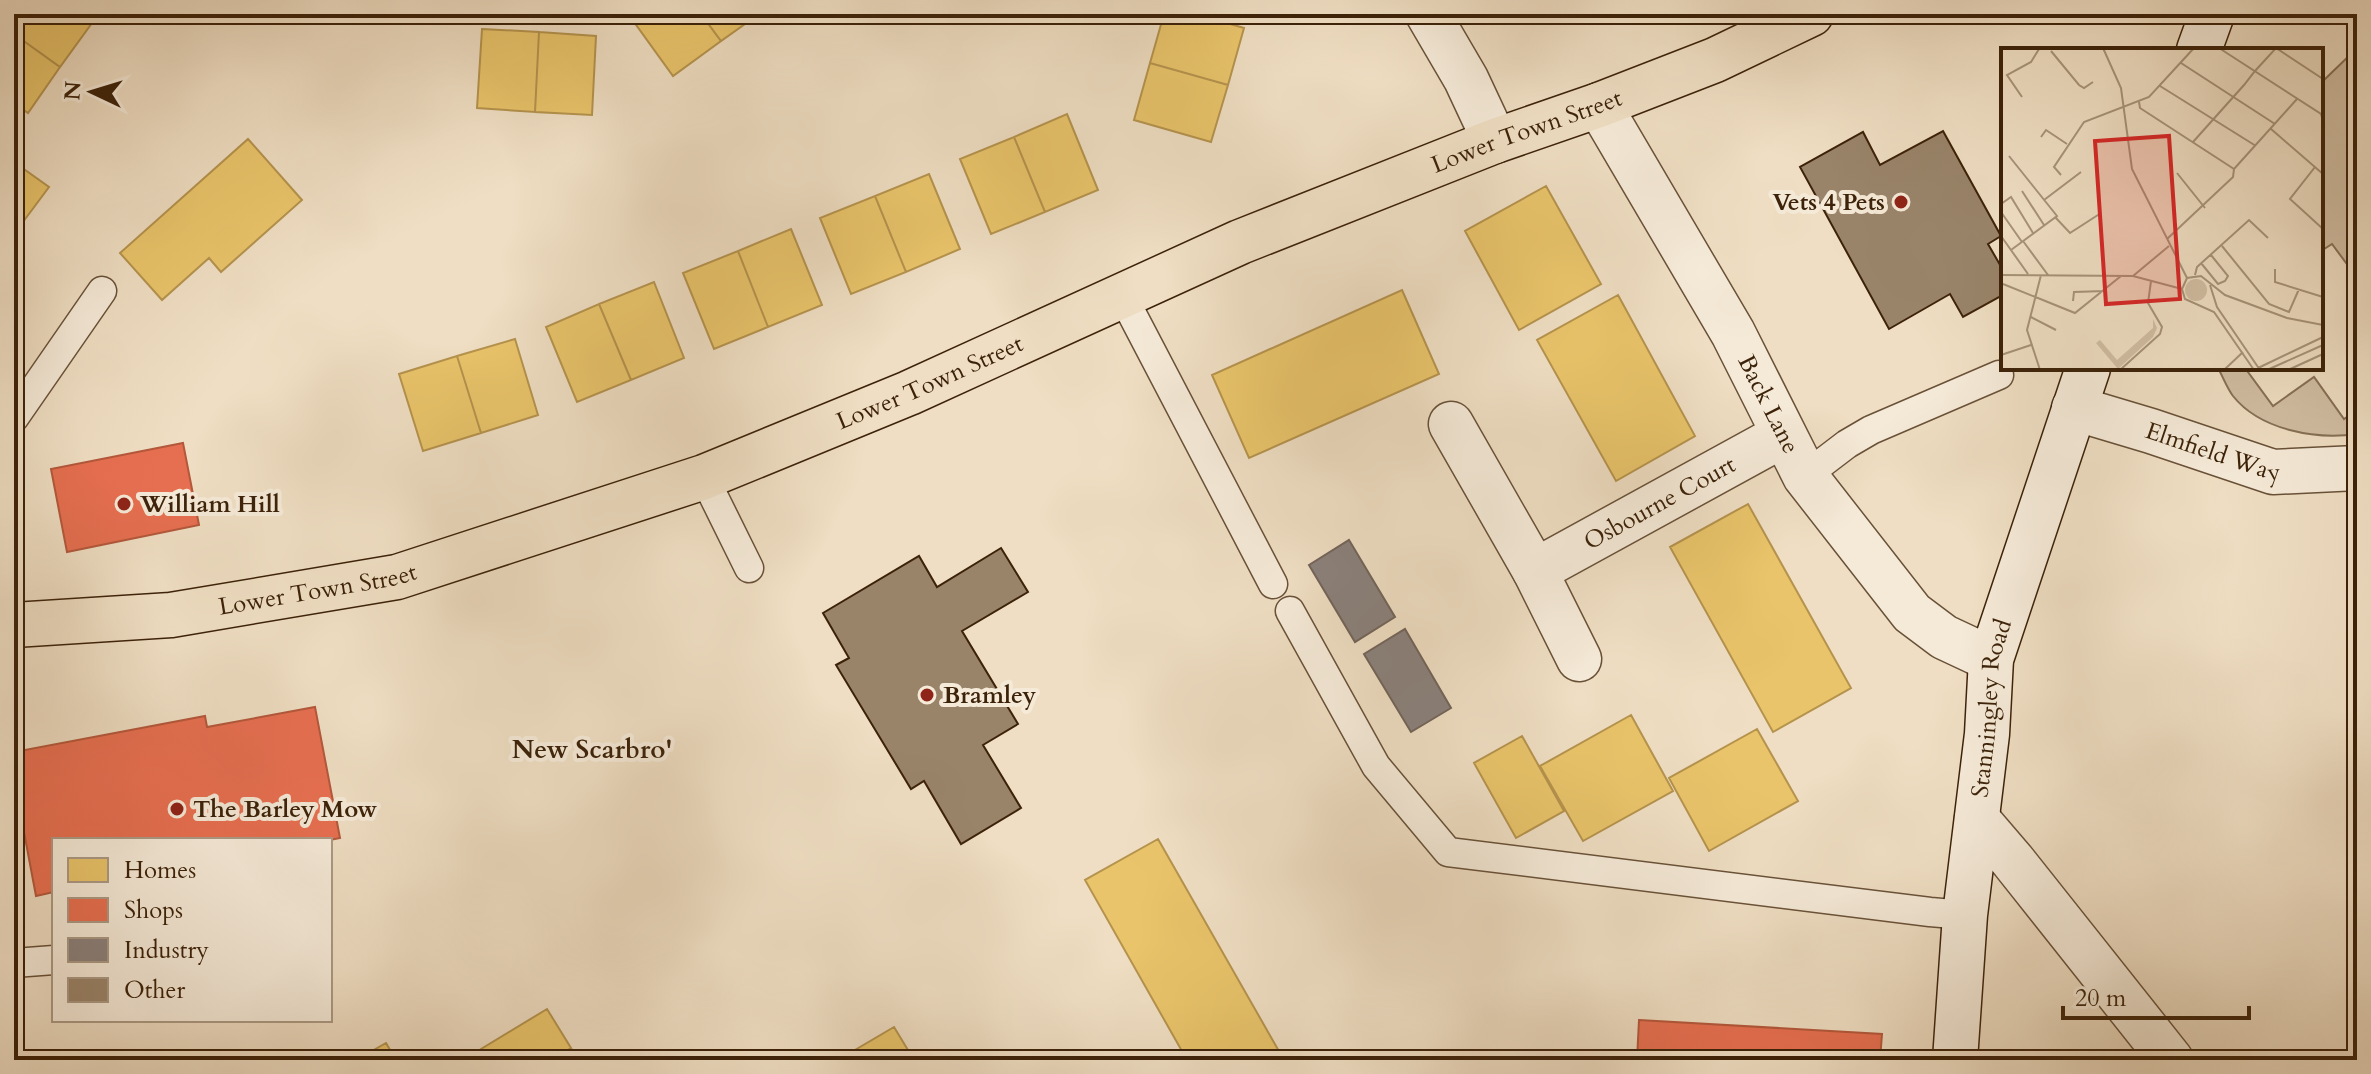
<svg xmlns="http://www.w3.org/2000/svg" width="2371" height="1074" viewBox="0 0 2371 1074" font-family="Cardo,serif">
	<style>
		.green { fill: #d1bea3; stroke: #867056; stroke-width: 2 }
		.homes { fill: #e9c46a; stroke: #b5934d; stroke-width: 2 }
		.shops { fill: #e76f51; stroke: #b4583b; stroke-width: 2 }
		.industry { fill: #8a817c; stroke: #73645a; stroke-width: 2 }
		.building { fill: #99846a; stroke: #3c2209; stroke-width: 2 }
		.lines { fill: none; stroke-linecap: round; stroke-linejoin: round }
		.lane-casing { stroke: #695138; stroke-width: 31 }
		.street-casing { stroke: #695138; stroke-width: 47 }
		.secondary-casing { stroke: #3c2209; stroke-width: 47 }
		.primary-casing { stroke: #3c2209; stroke-width: 47 }
		.lane { stroke: #f5ead8; stroke-width: 28 }
		.street { stroke: #f5ead8; stroke-width: 44 }
		.secondary { stroke: #f5ead8; stroke-width: 44 }
		.primary { stroke: #efdec3; stroke-width: 44 }
		.poi-dot { fill: #8f2418; stroke: #f5ead8; stroke-width: 3 }
		.labels { text-anchor: middle; dominant-baseline: central; stroke-width: 8; stroke-linejoin: round; paint-order: stroke }
		.street-label { font-size: 24px; fill: #3c2209; stroke: #f5ead8 }
		.poi-label { font-size: 24px; font-weight: bold; fill: #3c2209; stroke: #f5ead8; text-anchor: start }
		.neighbourhood-label { font-size: 26px; font-weight: bold; fill: #3c2209; stroke: #f5ead8 }
		.inset-road { fill: none; stroke: #a79379; stroke-width: 2 }
		.view { fill: #d62828; fill-opacity: 0.15; stroke: #d62828; stroke-width: 4 }
		.inset-edge { fill: none; stroke: #3c2209; stroke-width: 4 }
	</style>
	<rect width="100%" height="100%" fill="#efdec3"/>
	<filter id="stains"><feTurbulence type="fractalNoise" baseFrequency=".0025" numOctaves="4"/><feColorMatrix values="0 0 0 0 .2 0 0 0 0 .09 0 0 0 0 .02 0 0 0 .5 -.17"/></filter>
	<radialGradient id="worn" r=".72"><stop offset=".6" stop-color="#630" stop-opacity="0"/><stop offset="1" stop-color="#630" stop-opacity=".3"/></radialGradient>
	<path class="green" d="M 2357,48 L 2357,274 L 2355,275 L 2332,244 L 2321,251 L 2321,83 Z
		M 2218,368 L 2245,368 L 2273,406 L 2314,377 L 2344,419 L 2357,410 L 2357,434 C 2316,440 2260,430 2233,396 C 2227,388 2223,377 2218,368 Z"/>
	<path class="homes" d="M 14,14 L 80,14 L 92,23 L 60,67 L 14,34 Z
		M 631,14 L 701,14 L 721,41 L 673,76 L 629,15 Z
		M 701,14 L 759,14 L 721,41 Z
		M 1164,14 L 1196,14 L 1244,28 L 1228,85 L 1150,63 Z
		M 482,29 L 539,32 L 535,112 L 477,108 Z
		M 539,32 L 596,36 L 592,115 L 535,112 Z
		M 14,34 L 60,67 L 28,113 L 14,103 Z
		M 1150,63 L 1228,85 L 1211,142 L 1134,120 Z
		M 1067,114 L 1098,190 L 1045,212 L 1014,137 Z
		M 1014,137 L 1045,212 L 991,234 L 960,159 Z
		M 248,139 L 302,200 L 221,272 L 209,258 L 162,300 L 120,253 Z
		M 14,162 L 49,187 L 20,226 L 14,222 Z
		M 929,174 L 960,249 L 906,272 L 875,196 Z
		M 1546,186 L 1601,284 L 1519,330 L 1465,231 Z
		M 875,196 L 906,272 L 851,294 L 820,218 Z
		M 791,229 L 822,305 L 768,327 L 738,251 Z
		M 738,251 L 768,327 L 714,349 L 683,273 Z
		M 654,282 L 684,358 L 631,380 L 599,304 Z
		M 1402,290 L 1439,374 L 1249,458 L 1212,375 Z
		M 1618,295 L 1695,436 L 1616,481 L 1537,340 Z
		M 599,304 L 631,380 L 577,402 L 546,327 Z
		M 515,339 L 538,415 L 481,433 L 457,356 Z
		M 457,356 L 481,433 L 423,451 L 399,374 Z
		M 1748,504 L 1851,688 L 1773,732 L 1670,547 Z
		M 1631,715 L 1673,791 L 1583,841 L 1540,766 Z
		M 1757,729 L 1798,801 L 1709,851 L 1669,778 Z
		M 1522,736 L 1564,811 L 1516,838 L 1474,763 Z
		M 1158,839 L 1284,1060 L 1187,1060 L 1085,880 Z
		M 547,1009 L 571,1048 L 552,1060 L 488,1060 L 481,1049 Z
		M 894,1027 L 914,1060 L 838,1060 Z
		M 386,1043 L 396,1060 L 356,1060 Z
		M 571,1048 L 579,1060 L 552,1060 Z"/>
	<path class="shops" d="M 183,443 L 199,525 L 67,552 L 51,469 Z
		M 315,707 L 340,838 L 330,840 L 54,840 L 54,892 L 36,896 L 14,779 L 14,752 L 205,716 L 207,727 Z
		M 1639,1020 L 1882,1034 L 1880,1060 L 1637,1060 Z"/>
	<path class="industry" d="M 1349,540 L 1395,617 L 1355,642 L 1309,565 Z
		M 1405,629 L 1451,708 L 1411,732 L 1364,654 Z"/>
	<path class="building" d="M 1943,131 L 2001,236 L 1988,244 L 2003,270 L 2003,295 L 1963,317 L 1950,294 L 1889,329 L 1800,167 L 1863,132 L 1880,165 Z
		M 1001,548 L 1028,592 L 962,631 L 1018,724 L 983,745 L 1021,808 L 961,844 L 924,781 L 911,789 L 836,665 L 849,658 L 823,613 L 919,556 L 937,587 Z"/>
	<g class="lines">
		<g class="lane-casing">
			<path id="lane" d="M 1122,295 L 1273,584
				M 14,418 L 102,291
				M 1805,476 L 1847,444 L 1871,430 L 1999,375
				M 704,477 L 749,568
				M 1290,611 L 1376,766 L 1448,852 L 1930,912 L 1965,915
				M 14,963 L 54,960"/>
		</g>
		<g class="street-casing">
			<g id="street">
				<path d="M 1428,14 L 1466,79 L 1495,141"/>
				<path id="s1" d="M 1599,105 L 1733,333 L 1805,476 L 1912,613 L 1944,637 L 1991,659"/>
				<path id="s2" d="M 2074,408 L 2151,431 L 2273,472 L 2357,468"/>
				<path d="M 1451,424 L 1535,571 L 1579,659"/>
				<path id="s3" d="M 1535,571 L 1783,435"/>
				<path d="M 1977,819 L 2013,861 L 2171,1060"/>
			</g>
		</g>
		<g class="secondary-casing">
			<g id="secondary">
				<path d="M 2199,50 L 2212,14"/>
				<path id="s4" d="M 1955,1060 L 1965,915 L 1987,734 L 1991,659 L 2088,368"/>
			</g>
		</g>
		<g class="primary-casing">
			<g id="primary">
				<path id="s5" d="M 14,625 L 171,615 L 397,577 L 704,477 L 909,393 L 1240,242 L 1495,141 L 1599,105 L 1715,60 L 1811,14"/>
			</g>
		</g>
		<use href="#lane" class="lane"/>
		<use href="#street" class="street"/>
		<use href="#secondary" class="secondary"/>
		<use href="#primary" class="primary"/>
	</g>
	<g class="poi-dot">
		<circle cx="1901" cy="202" r="8"/>
		<circle cx="124" cy="504" r="8"/>
		<circle cx="927" cy="695" r="8"/>
		<circle cx="177" cy="809" r="8"/>
	</g>
	<g class="labels">
		<g class="street-label">
			<text stroke="none"><textPath href="#s5" startOffset="1602">Lower Town Street</textPath></text>
			<text stroke="none"><textPath href="#s5" startOffset="954">Lower Town Street</textPath></text>
			<text stroke="none"><textPath href="#s1" startOffset="344">Back Lane</textPath></text>
			<text stroke="none"><textPath href="#s2" startOffset="146">Elmfield Way</textPath></text>
			<text stroke="none"><textPath href="#s3" startOffset="142">Osbourne Court</textPath></text>
			<text stroke="none"><textPath href="#s5" startOffset="306">Lower Town Street</textPath></text>
			<text stroke="none"><textPath href="#s4" startOffset="354">Stanningley Road</textPath></text>
		</g>
		<g class="poi-label">
			<text x="1885" y="202" text-anchor="end">Vets 4 Pets</text>
			<text x="140" y="504">William Hill</text>
			<text x="943" y="695">Bramley</text>
			<text x="193" y="809">The Barley Mow</text>
		</g>
		<g class="neighbourhood-label">
			<text x="592" y="749">New Scarbro'</text>
		</g>
	</g>
	<g transform="translate(2001 48)">
		<rect width="322" height="322" fill="#efdec3"/>
		<path d="M184 242a11 11 0 1 1 22 0a11 11 0 1 1-22 0ZM 152,271 L 156,280 L 152,289 L 117,321 L 95,295 L 99,292 L 116,312 L 152,280 Z" fill="#d1bea3"/>
		<path class="inset-road" d="M 102,0 L 120,40 L 131,121 L 186,230M 218,0 L 320,66 L 322,73M 50,3 L 78,37 L 83,40 L 92,34M 180,15 L 274,76M 159,38 L 255,98M 21,49 L 6,27 L 30,14 L 38,1M 138,54 L 139,60 L 233,121M 270,81 L 322,126M 40,89 L 45,82 L 66,96M 192,94 L 243,37 L 254,23 L 275,0 L 322,31M 8,108 L 56,168 L 10,202M 314,119 L 289,151 L 322,181M 176,125 L 204,160M 60,127 L 53,119 L 83,74 L 148,49 L 193,0M 21,143 L 43,177M 43,152 L 80,124M 0,156 L 10,149 L 32,185M 0,164 L 21,194M 54,169 L 69,185 L 100,165M 0,188 L 27,226M 166,191 L 232,129 L 233,121 L 296,51M 22,193 L 47,227M 221,198 L 268,256 L 288,264 L 298,241M 200,215 L 217,236 L 224,233 L 227,228 L 210,207M 274,221 L 274,234 L 322,249M 0,227 L 132,228 L 181,241M 194,227 L 196,219 L 248,172 L 267,190M 132,228 L 168,198M 2,236 L 74,265 L 120,228M 209,237 L 216,259 L 259,322M 72,253 L 73,244 L 104,243M 30,269 L 55,282M 0,307 L 30,297M 255,321 L 322,289M 39,322 L 26,282 L 40,227M 119,322 L 159,286 L 161,279 L 147,255 L 150,233M 223,322 L 242,304M 253,322 L 213,264 L 184,251 L 181,241 L 186,230 L 200,228 L 224,247 L 286,270 L 322,277M 266,322 L 322,297M 287,322 L 322,306"/>
		<path class="view" d="M 168,88 L 179,251 L 105,256 L 94,93 Z"/>
		<rect width="322" height="322" class="inset-edge"/>
	</g>
	<rect width="2371" height="1074" fill="none" stroke="#efdec3" stroke-width="48"/>
	<rect x="16" y="16" width="2339" height="1042" fill="none" stroke="#3c2209" stroke-width="4"/>
	<rect x="24" y="24" width="2323" height="1026" fill="none" stroke="#3c2209" stroke-width="2"/>
	<rect x="52" y="838" width="280" height="184" fill="#f5ead8" stroke="#ab9a85" stroke-width="2"/>
	<rect x="68" y="858" width="40" height="24" fill="#e9c46a" stroke="#ab9a85" stroke-width="2"/>
	<text x="124" y="878" font-size="24" fill="#3c2209">Homes</text>
	<rect x="68" y="898" width="40" height="24" fill="#e76f51" stroke="#ab9a85" stroke-width="2"/>
	<text x="124" y="918" font-size="24" fill="#3c2209">Shops</text>
	<rect x="68" y="938" width="40" height="24" fill="#8a817c" stroke="#ab9a85" stroke-width="2"/>
	<text x="124" y="958" font-size="24" fill="#3c2209">Industry</text>
	<rect x="68" y="978" width="40" height="24" fill="#99846a" stroke="#ab9a85" stroke-width="2"/>
	<text x="124" y="998" font-size="24" fill="#3c2209">Other</text>
	<g transform="translate(92 92) rotate(274)" stroke="#f5ead8" stroke-width="6" paint-order="stroke">
	<path d="M0-6L14 30L0 20L-14 30Z" fill="#3c2209"/>
	<text y="-12" font-size="22" font-weight="bold" text-anchor="middle" fill="#3c2209">N</text>
	</g>
	<path d="M2063 1006v12h186v-12" fill="none" stroke="#3c2209" stroke-width="4"/>
	<text x="2075" y="1006" font-size="24" fill="#3c2209" stroke="#f5ead8" stroke-width="6" paint-order="stroke">20 m</text>
	<rect width="100%" height="100%" filter="url(#stains)"/>
	<rect width="100%" height="100%" fill="url(#worn)"/>
</svg>
